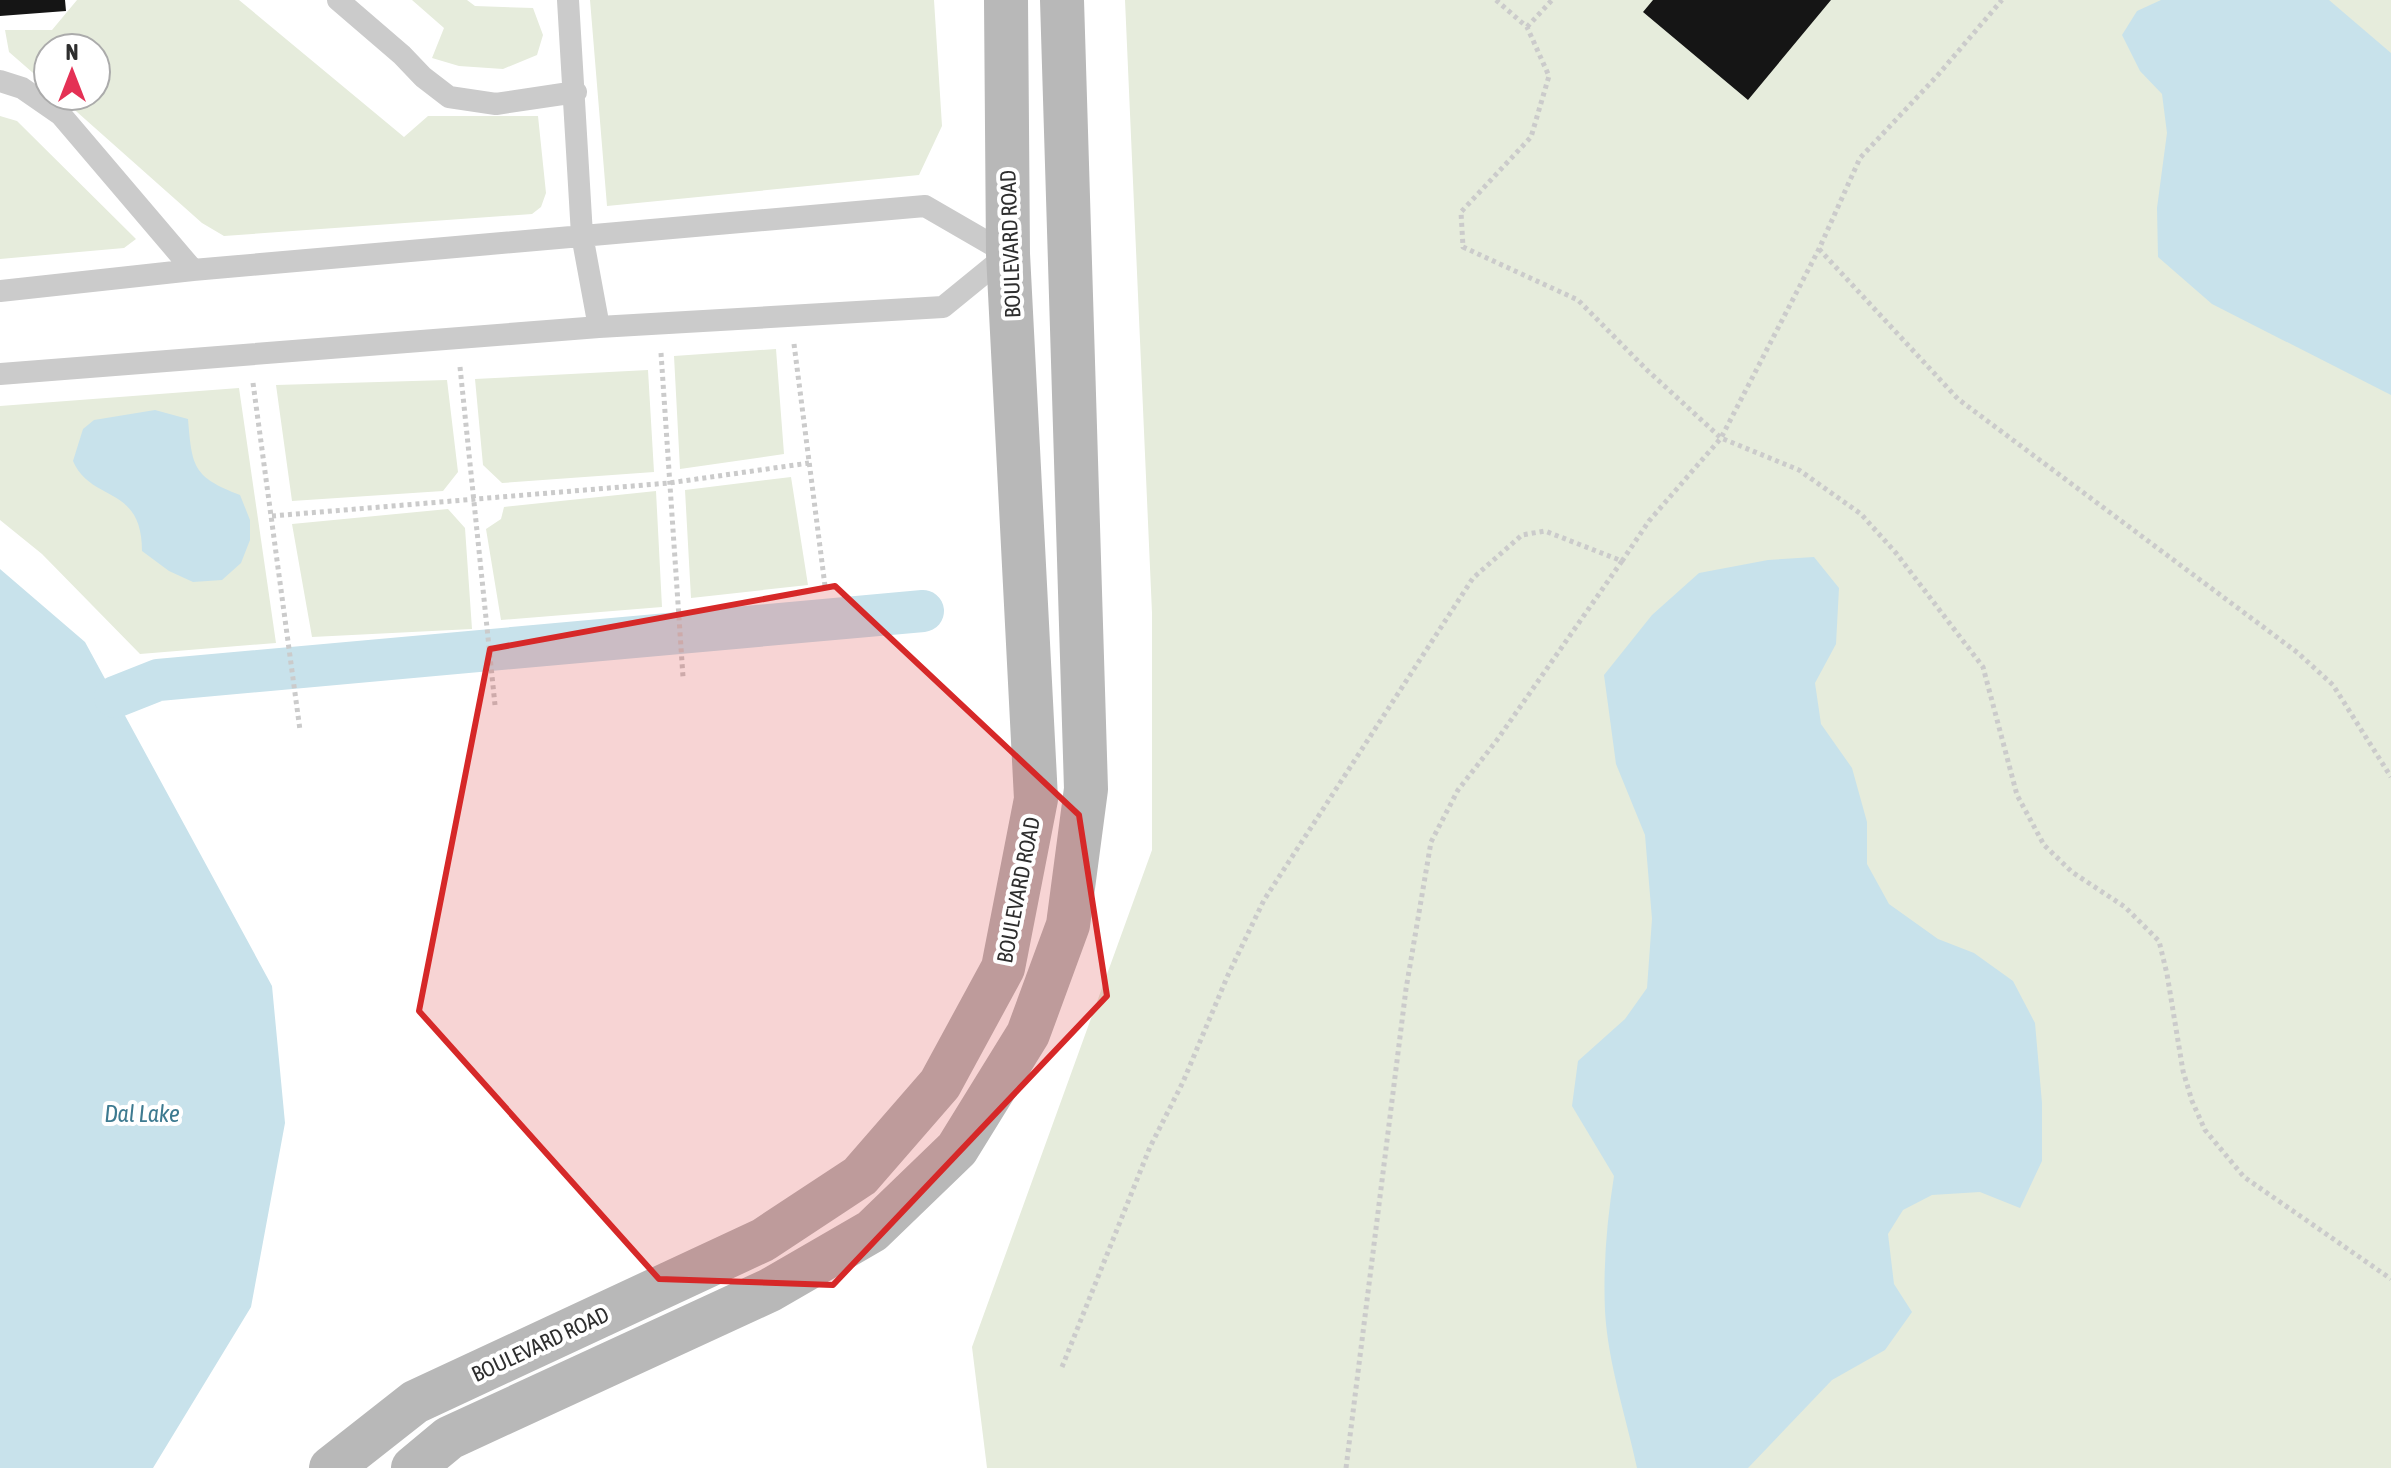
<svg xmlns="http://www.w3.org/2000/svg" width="2391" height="1468" viewBox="0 0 2391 1468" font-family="'Asap Condensed',sans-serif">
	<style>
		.green { fill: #e6ecdc }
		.water { fill: #c8e2eb }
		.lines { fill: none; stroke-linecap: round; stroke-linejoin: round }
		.canal { stroke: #c8e2eb; stroke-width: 42 }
		.building { fill: #151515 }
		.path { stroke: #cbcbcb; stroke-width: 5; stroke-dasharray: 4 4; stroke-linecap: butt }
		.lane { stroke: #cbcbcb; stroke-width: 22 }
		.secondary { stroke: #b8b8b8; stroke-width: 44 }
		.marked { fill: #d62828; fill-opacity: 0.2; stroke: #d62828; stroke-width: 6; stroke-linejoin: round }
		.labels { text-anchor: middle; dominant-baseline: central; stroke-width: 8; stroke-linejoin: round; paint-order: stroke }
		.street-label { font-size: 22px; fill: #2e2e2e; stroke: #fff }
		.water-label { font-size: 24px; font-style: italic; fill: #3d7a90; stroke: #fff }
	</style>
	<rect width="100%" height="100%" fill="#fff"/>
	<path class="green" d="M 77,0 L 239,0 L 404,137 L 428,116 L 538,116 L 546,193 L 541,207 L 532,214 L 224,236 L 202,223 L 59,96 L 96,96 L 96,48 L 48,48 L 48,86 L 9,52 L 5,30 L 52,30 Z
		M 412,0 L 467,0 L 475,6 L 533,8 L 543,35 L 537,55 L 503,69 L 459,66 L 432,58 L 444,28 Z
		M 590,0 L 934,0 L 942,126 L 919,175 L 607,206 Z
		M 1125,0 L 2391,0 L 2391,1468 L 987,1468 L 972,1347 L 1152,850 L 1152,613 Z
		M 0,116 L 17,121 L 136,239 L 124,248 L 0,259 Z
		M 776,349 L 784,454 L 680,469 L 674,356 Z
		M 648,370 L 654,472 L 502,483 L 483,465 L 475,379 Z
		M 447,380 L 458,472 L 443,491 L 292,501 L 276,385 Z
		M 239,388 L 276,643 L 140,654 L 42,554 L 0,520 L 0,406 Z
		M 791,477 L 808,585 L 691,598 L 685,490 Z
		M 656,491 L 662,607 L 501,620 L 486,529 L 501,519 L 504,507 Z
		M 448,509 L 465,528 L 472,629 L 312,637 L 292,524 Z"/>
	<path class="water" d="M 2161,0 L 2329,0 L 2391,53 L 2391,395 L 2212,304 L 2158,257 L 2157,208 L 2167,133 L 2162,94 L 2140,71 L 2122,35 L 2137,11 Z
		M 155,410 L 188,419 C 192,467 193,477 240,495 L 250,520 L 250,540 L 241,563 L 222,580 L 193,582 L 169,571 L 142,551 C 142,484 91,503 73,461 L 83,429 L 94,420 Z
		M 1814,557 L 1839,588 L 1836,644 L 1815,683 L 1821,724 L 1852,768 L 1867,822 L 1867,864 L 1889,904 L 1938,939 L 1974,953 L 2013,981 L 2035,1023 L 2042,1103 L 2042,1161 L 2020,1208 L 1980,1192 L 1932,1195 L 1903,1210 L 1888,1234 L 1894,1284 L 1912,1312 L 1885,1350 L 1832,1380 L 1748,1468 L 1637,1468 C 1626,1416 1608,1364 1605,1311 C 1603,1265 1607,1220 1614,1176 L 1572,1106 L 1578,1061 L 1625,1019 L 1647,988 L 1652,919 L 1645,835 L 1616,764 L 1604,675 L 1652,615 L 1699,573 L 1768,560 Z
		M 0,569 L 85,642 L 272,986 L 285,1123 L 251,1307 L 153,1468 L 0,1468 Z"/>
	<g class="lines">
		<path class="canal" d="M 115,697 L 158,680 L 923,611"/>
	</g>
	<path class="building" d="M 0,0 L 65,0 L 66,11 L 0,16 Z
		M 1653,0 L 1831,0 L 1748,100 L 1643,12 Z"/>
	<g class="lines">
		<path class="path" d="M 1496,0 L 1527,27 L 1549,76 L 1531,137 L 1461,212 L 1463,247 L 1578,300 L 1647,370 L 1721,438 L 1799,470 L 1861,514 L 1896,553 L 1983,667 L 2017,795 L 2044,845 L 2072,872 L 2125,907 L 2159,941 L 2167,974 L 2183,1071 L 2192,1101 L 2205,1130 L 2244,1177 L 2391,1279
			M 1527,27 L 1552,0
			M 1819,249 L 1958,399 L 2298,653 L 2333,685 L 2391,777
			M 794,344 L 825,586
			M 661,353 L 683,677
			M 460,367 L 495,705
			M 253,383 L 300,730
			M 272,516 L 669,483 L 809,463
			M 1062,1367 L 1150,1147 L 1183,1082 L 1228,975 L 1264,900 L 1473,578 L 1522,535 L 1545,531 L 1622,561 L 1649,521 L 1721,438 L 1819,249 L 1860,158 L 1937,76 L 2002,0
			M 1346,1468 L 1406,989 L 1431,842 L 1458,790 L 1497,740 L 1622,561"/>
		<path class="lane" d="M 338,0 L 402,55 L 423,77 L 449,97 L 496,104 L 576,92
			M 568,0 L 582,235 L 599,327
			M 0,81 L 22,88 L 61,115 L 193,270 L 925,206 L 1008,254 L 943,307 L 599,327 L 0,374
			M 0,291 L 193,270"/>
		<path class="secondary" d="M 331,1468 L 415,1402 L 763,1240 L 860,1176 L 940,1084 L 1003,968 L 1036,799 L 1008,254 L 1006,0
			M 413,1468 L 449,1438 L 770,1290 L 872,1231 L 957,1149 L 1028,1034 L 1068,925 L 1086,789 L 1062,0"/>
	</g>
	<path class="marked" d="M 835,586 L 1079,815 L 1107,996 L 833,1285 L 659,1279 L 419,1011 L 490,649 Z"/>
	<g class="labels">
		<g class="street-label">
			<text transform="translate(1010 244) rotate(-92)">BOULEVARD ROAD</text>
			<text transform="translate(1018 890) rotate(-79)">BOULEVARD ROAD</text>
			<text transform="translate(540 1344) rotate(-25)">BOULEVARD ROAD</text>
		</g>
		<g class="water-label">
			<text x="142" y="1113">Dal Lake</text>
		</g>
	</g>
	<g transform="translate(72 72)"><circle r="38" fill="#ffffff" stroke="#ababab" stroke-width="2"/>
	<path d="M0-6L14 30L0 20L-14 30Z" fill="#e43155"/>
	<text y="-12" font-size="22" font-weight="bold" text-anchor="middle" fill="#2e2e2e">N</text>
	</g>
</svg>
